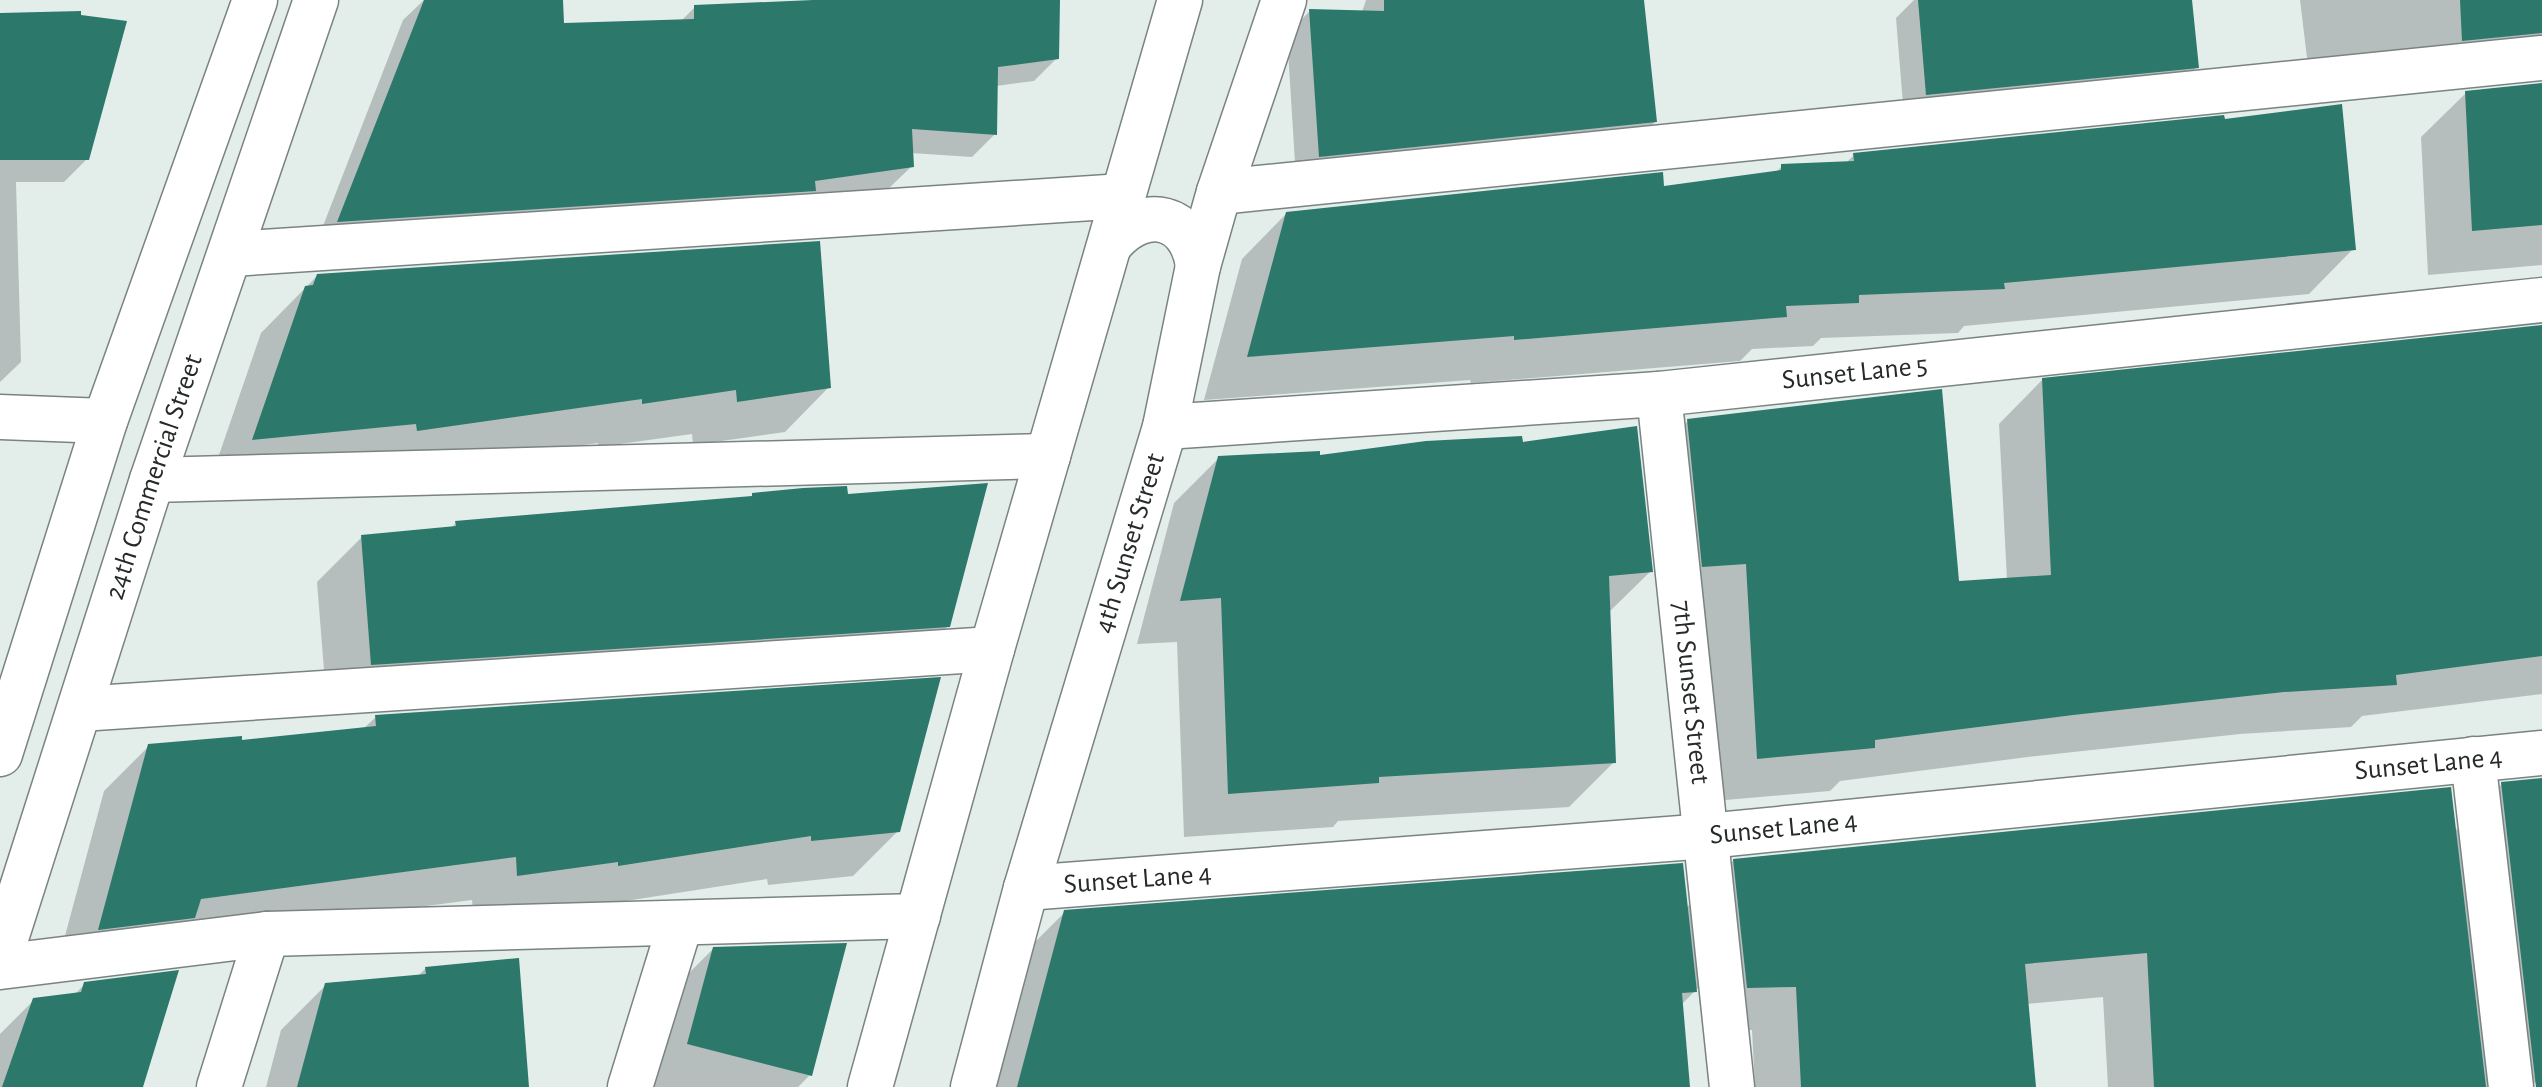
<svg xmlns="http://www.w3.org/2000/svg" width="2542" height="1087" viewBox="0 0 2542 1087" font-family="'Alegreya Sans',sans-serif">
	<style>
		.shadow { fill: #0003 }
		.building { fill: #2c786b }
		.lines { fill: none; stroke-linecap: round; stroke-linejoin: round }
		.minor-casing { stroke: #7a8381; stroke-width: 47 }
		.tertiary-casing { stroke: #7a8381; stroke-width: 47 }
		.minor { stroke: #fff; stroke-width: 44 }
		.tertiary { stroke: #fff; stroke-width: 44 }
		.labels { text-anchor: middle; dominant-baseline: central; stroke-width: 8; stroke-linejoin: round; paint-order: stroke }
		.street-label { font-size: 28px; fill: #262a29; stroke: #e3eeeb }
	</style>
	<rect width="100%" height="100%" fill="#e3eeeb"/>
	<path class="shadow" d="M 424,0 L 561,0 L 562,25 L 681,21 L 695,7 L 808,4 L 812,0 L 1057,0 L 1057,58 L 1034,81 L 996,86 L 995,134 L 972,157 L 911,153 L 912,166 L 888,189 L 803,202 L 316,244 L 403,20 Z
		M 1366,0 L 1642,0 L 1655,122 L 1632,145 L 1296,179 L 1287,34 L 1310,11 L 1362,12 Z
		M 1914,0 L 2190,0 L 2197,67 L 2174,90 L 1904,117 L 1896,18 Z
		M 2300,0 L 2542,0 L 2542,67 L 2308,66 Z
		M 0,16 L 87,159 L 64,182 L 16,182 L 21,362 L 0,382 Z
		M 2542,85 L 2542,265 L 2428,275 L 2421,137 L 2466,93 Z
		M 1854,155 L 2353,249 L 2309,294 L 1964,326 L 1958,333 L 1821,338 L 1813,346 L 1752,349 L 1740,361 L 1471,383 L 1470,380 L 1204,400 L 1242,259 L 1286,214 L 1662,188 L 1775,173 L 1782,166 L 1846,163 Z
		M 318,275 L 829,387 L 785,432 L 693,445 L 692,434 L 598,447 L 598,443 L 373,474 L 209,484 L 261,333 Z
		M 2542,326 L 2542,694 L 2362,716 L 2351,727 L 2240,734 L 2028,757 L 1840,781 L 1830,791 L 1714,801 L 1644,465 L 1688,421 L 1957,583 L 2007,580 L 1999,424 L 2042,380 Z
		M 1521,444 L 1651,571 L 1608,613 L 1614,762 L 1569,807 L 1338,821 L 1333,827 L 1184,837 L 1177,642 L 1137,644 L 1174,503 L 1219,458 L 1318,458 Z
		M 753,494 L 846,496 L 948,626 L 903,670 L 327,708 L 317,582 L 362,537 L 451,528 L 456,523 L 749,499 Z
		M 376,717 L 898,831 L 853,876 L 768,885 L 767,879 L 574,909 L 474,920 L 472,900 L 170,940 L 55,973 L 104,791 L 149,746 L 240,742 L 363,729 Z
		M 2542,779 L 2542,1082 L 2489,1087 L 2108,1087 L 2103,997 L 2026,1004 L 2034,1087 L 1755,1087 L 1752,1030 L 1703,1031 L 1698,988 L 1681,1005 L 1688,1087 L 993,1087 L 1020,957 L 1065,912 L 1686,908 L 1734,860 L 2454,832 L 2502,784 Z
		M 713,949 L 810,1075 L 798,1087 L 644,1087 L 669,993 Z
		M 426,968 L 527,1087 L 266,1087 L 281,1030 L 326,985 L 418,976 Z
		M 85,984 L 141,1087 L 0,1087 L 0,1034 L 34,1000 L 74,995 Z"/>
	<path class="building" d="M 424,0 L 563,0 L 564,23 L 694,19 L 694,5 L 813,0 L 1060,0 L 1059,59 L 998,67 L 997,135 L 912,129 L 914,167 L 815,181 L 816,191 L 337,222 Z
		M 1384,0 L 1644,0 L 1657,122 L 1319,157 L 1309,9 L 1384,11 Z
		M 1918,0 L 2192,0 L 2199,68 L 1926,95 Z
		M 2460,0 L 2542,0 L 2542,33 L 2462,41 Z
		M 81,11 L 81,15 L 127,21 L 89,160 L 0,160 L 0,13 Z
		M 2542,83 L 2542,225 L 2472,231 L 2465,91 Z
		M 2342,104 L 2356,250 L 2004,283 L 2005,289 L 1859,295 L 1859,303 L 1786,306 L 1787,317 L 1514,340 L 1514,336 L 1247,357 L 1286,212 L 1663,172 L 1664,186 L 1781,170 L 1781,164 L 1854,161 L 1853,153 L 2224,115 L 2225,119 Z
		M 820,241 L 831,388 L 737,402 L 736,390 L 642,404 L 642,399 L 417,431 L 416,424 L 252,440 L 305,286 L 313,285 L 317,274 Z
		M 2542,325 L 2542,656 L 2396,675 L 2397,685 L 2284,692 L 2073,715 L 1875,740 L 1875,748 L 1757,759 L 1746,564 L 1702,567 L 1687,419 L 1942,389 L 1959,581 L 2051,575 L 2042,378 Z
		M 1637,426 L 1653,572 L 1609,576 L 1616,763 L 1379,777 L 1379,783 L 1228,794 L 1221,598 L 1180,601 L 1218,456 L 1320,451 L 1320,455 L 1426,441 L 1522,436 L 1523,442 Z
		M 988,483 L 950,627 L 371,665 L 361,535 L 456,526 L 455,521 L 752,496 L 752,493 L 803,488 L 847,486 L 848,494 Z
		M 941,677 L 900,832 L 811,841 L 811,836 L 618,866 L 618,862 L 517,876 L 516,857 L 201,899 L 195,918 L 98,930 L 148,744 L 242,736 L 242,740 L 376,726 L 375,715 Z
		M 2542,778 L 2542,1087 L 2536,1087 L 2501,782 Z
		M 2451,787 L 2486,1087 L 2154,1087 L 2147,953 L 2025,964 L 2036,1087 L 1801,1087 L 1796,987 L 1747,988 L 1733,859 Z
		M 1683,863 L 1697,992 L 1682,993 L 1690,1087 L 1017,1087 L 1064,910 Z
		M 847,943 L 812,1076 L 687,1044 L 713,947 Z
		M 519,958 L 529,1087 L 297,1087 L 325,983 L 426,974 L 425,967 Z
		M 179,970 L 143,1087 L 2,1087 L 33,998 L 81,992 L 84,982 Z"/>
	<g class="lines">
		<g class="minor-casing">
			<g id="minor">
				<path d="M 1219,192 L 2542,58"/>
				<path d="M 232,254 L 1123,196"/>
				<path id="s1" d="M 1659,394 L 1732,1087"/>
				<path d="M 0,417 L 105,421"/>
				<path id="s2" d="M 1165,427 L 1659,394 L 2542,300"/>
				<path d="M 152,480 L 1048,456"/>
				<path d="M 80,709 L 992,649"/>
				<path d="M 2473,759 L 2511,1087"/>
				<path id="s3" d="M 1026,888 L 1707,836 L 2542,753"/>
				<path d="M 0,967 L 267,934 L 918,916"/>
				<path d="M 219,1087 L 267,934"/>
				<path d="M 630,1087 L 680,925"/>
			</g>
		</g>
		<g class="tertiary-casing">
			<g id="tertiary">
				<path d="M 1112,242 C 1145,204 1191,215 1198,266"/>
				<path d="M 0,754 L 105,421 L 255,0"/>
				<path id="s4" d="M 0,957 L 152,480 L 316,0"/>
				<path d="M 870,1087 L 992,649 L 1180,0"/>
				<path id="s5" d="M 973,1087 L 1026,888 L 1165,427 L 1198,266 L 1219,192 L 1284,0"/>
			</g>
		</g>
		<use href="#minor" class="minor"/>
		<use href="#tertiary" class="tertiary"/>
	</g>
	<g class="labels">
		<g class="street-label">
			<text stroke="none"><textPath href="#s2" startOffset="692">Sunset Lane 5</textPath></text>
			<text stroke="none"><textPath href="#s4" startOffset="504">24th Commercial Street</textPath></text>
			<text stroke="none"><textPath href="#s5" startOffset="566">4th Sunset Street</textPath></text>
			<text stroke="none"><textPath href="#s1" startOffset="300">7th Sunset Street</textPath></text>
			<text stroke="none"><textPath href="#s3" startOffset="1408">Sunset Lane 4</textPath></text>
			<text stroke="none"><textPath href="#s3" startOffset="760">Sunset Lane 4</textPath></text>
			<text stroke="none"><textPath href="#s3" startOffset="112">Sunset Lane 4</textPath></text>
		</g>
	</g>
</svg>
